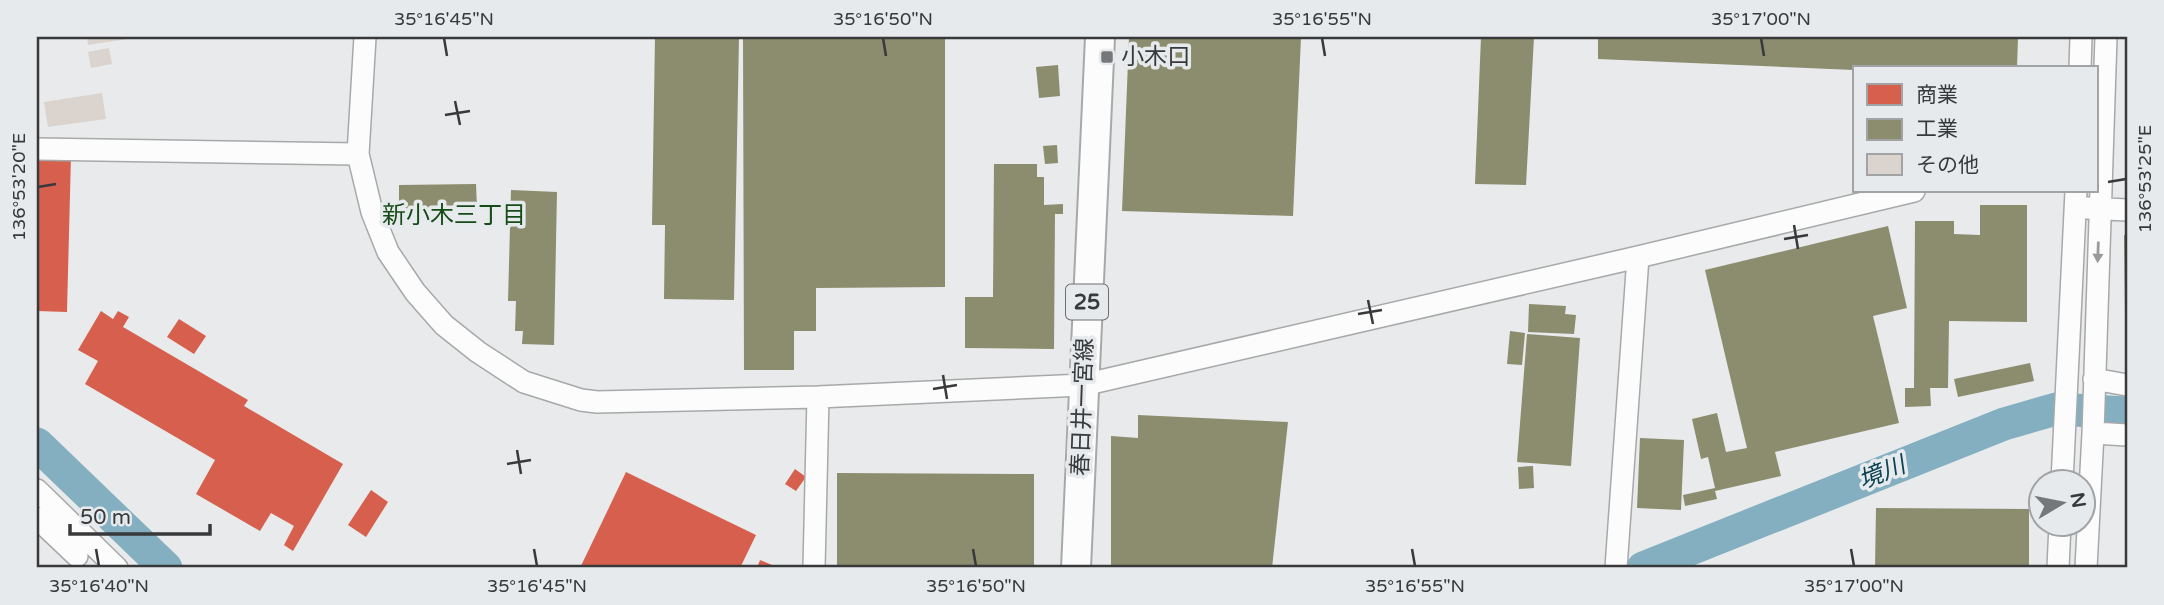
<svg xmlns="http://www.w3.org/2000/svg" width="2164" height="605" viewBox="0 0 2164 605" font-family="'Varela Round','Noto Sans JP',sans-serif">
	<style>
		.shops { fill: #d6604d }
		.industry { fill: #8c8c6e }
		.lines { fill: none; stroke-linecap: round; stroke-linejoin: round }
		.river { stroke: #83afc0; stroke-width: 33 }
		.building { fill: #dbd3cd }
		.minor-casing { stroke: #a7a9a9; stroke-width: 24 }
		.major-casing { stroke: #a7a9a9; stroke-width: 32 }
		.minor { stroke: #fcfcfc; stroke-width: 21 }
		.major { stroke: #fcfcfc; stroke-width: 28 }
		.oneway { fill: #9a9a9b }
		.ticks { fill: none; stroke: #38393a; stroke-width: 2.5 }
		.poi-dot { fill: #767778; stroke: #e7eaed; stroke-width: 2.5 }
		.labels { text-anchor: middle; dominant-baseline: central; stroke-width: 7; stroke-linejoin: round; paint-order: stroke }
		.shield { fill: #e7eaed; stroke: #6c6e70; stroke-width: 2 }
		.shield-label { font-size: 21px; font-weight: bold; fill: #38393a }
		.poi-label { font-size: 23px; fill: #38393a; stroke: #e7eaed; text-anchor: start }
		.street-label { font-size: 23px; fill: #38393a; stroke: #e7eaed }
		.neighbourhood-label { font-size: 24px; fill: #154b16; stroke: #e7eaed }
		.water-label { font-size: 24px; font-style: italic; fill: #0a4353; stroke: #e7eaed }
		.neatline { fill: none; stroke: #38393a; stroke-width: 2.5 }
		.ticks-label { font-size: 18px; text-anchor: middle; fill: #38393a }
	</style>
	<rect width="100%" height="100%" fill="#e8eaec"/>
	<path class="shops" d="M 37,154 L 71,155 L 67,312 L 37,311 Z
		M 101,311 L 113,319 L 118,311 L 129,317 L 123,327 L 248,400 L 244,406 L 343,464 L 293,551 L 284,545 L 294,526 L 271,513 L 260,531 L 196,494 L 215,460 L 85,384 L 98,361 L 78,350 Z
		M 179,319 L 206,336 L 194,354 L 167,337 Z
		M 795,469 L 806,477 L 796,491 L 785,484 Z
		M 626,472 L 756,535 L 740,568 L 580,568 Z
		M 371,490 L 388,502 L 366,537 L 348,525 Z
		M 760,560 L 779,568 L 757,568 Z"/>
	<path class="industry" d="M 655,37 L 739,37 L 734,300 L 664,299 L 665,225 L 652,225 Z
		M 743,37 L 945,37 L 945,287 L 816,288 L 816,331 L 794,331 L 794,370 L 744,370 Z
		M 1129,37 L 1301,37 L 1293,216 L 1122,211 Z
		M 1481,37 L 1534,37 L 1526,185 L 1475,184 Z
		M 1598,37 L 2018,37 L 2017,68 L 1854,68 L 1854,70 L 1598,59 Z
		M 1058,65 L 1060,96 L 1039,98 L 1036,67 Z
		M 1057,145 L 1058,163 L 1045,164 L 1043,146 Z
		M 994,164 L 1037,164 L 1037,177 L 1044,177 L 1044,205 L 1063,204 L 1063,214 L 1055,214 L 1054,349 L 965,348 L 965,297 L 993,297 Z
		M 476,184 L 477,208 L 399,209 L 399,185 Z
		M 511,190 L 557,192 L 554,345 L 522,344 L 523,331 L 515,331 L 516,301 L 508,301 Z
		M 1980,205 L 2027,205 L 2027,322 L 1949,321 L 1948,388 L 1930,388 L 1931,406 L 1905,407 L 1905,388 L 1914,388 L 1915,221 L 1954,221 L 1954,234 L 1980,235 Z
		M 1888,226 L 1907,308 L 1873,316 L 1899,423 L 1775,452 L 1781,476 L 1715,491 L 1717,499 L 1685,506 L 1683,495 L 1715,488 L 1708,457 L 1701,459 L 1692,419 L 1717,413 L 1726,452 L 1747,448 L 1705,270 Z
		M 2124,235 L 2127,235 L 2127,310 L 2125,310 Z
		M 1529,304 L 1566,306 L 1565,314 L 1576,315 L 1574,334 L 1528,332 Z
		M 1510,331 L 1525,333 L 1522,365 L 1507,364 Z
		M 1527,334 L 1580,338 L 1571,466 L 1517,462 Z
		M 2030,363 L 2034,381 L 1958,397 L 1954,379 Z
		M 1138,415 L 1288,422 L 1272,568 L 1111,568 L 1111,436 L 1138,438 Z
		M 1640,438 L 1684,440 L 1681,510 L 1637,508 Z
		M 1533,466 L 1534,488 L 1519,489 L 1518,467 Z
		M 837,473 L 1034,474 L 1034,568 L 883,568 L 883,565 L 837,565 Z
		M 1876,508 L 2029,509 L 2029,568 L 1875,568 Z"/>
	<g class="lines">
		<path class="river" d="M 37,444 L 166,568
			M 1643,568 L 2004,424 L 2056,409 L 2127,413"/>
	</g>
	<path class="building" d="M 87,37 L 134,37 L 134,38 L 88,45 Z
		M 109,48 L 112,64 L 91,68 L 88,52 Z
		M 102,93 L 106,119 L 48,127 L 44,102 Z"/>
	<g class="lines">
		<g class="minor-casing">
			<path id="minor" d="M 365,37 L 358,154 L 372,212 L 388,252 L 415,292 L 444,325 L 478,352 L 524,382 L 581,400 L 597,402 L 818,397 L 1083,385 L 1638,257 L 1914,191
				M 2080,68 L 2081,37
				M 37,149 L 358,154
				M 2087,208 L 2127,210
				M 2094,379 L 2127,385
				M 2093,433 L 2127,435
				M 2062,482 L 2076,191
				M 37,490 L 117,568
				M 37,518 L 77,556
				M 814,568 L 818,397
				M 1616,568 L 1638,257
				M 2058,568 L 2060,524
				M 2086,568 L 2093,433 L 2106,37"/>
		</g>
		<g class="major-casing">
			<path id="major" d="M 1076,568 L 1100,37"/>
		</g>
		<use href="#minor" class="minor"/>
		<use href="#major" class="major"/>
	</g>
	<defs><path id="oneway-solid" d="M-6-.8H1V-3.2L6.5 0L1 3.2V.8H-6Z" transform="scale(1.75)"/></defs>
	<use class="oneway" href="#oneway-solid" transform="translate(2098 252) rotate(92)"/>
	<path class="ticks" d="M 444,38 L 447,56M 883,38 L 886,56M 1322,38 L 1325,56M 1761,38 L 1764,56M 455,101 L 460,125M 445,115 L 470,111M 2108,182 L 2126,179M 38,187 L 56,184M 1794,225 L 1798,249M 1784,239 L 1808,235M 1368,300 L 1373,324M 1358,314 L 1382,310M 943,375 L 947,399M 933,389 L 957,385M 517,450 L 521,474M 507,464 L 531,460M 96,549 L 99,566M 534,549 L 537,566M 973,549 L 976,566M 1412,549 L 1415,566M 1851,549 L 1854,566"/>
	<rect class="poi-dot" x="1100" y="50" width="14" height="14" rx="3.5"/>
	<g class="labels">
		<rect class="shield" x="1066" y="284.5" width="42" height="35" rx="5"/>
		<g class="shield-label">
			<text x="1087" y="302">25</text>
		</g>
		<g class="poi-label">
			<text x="1121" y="57">小木口</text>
		</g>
		<g class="street-label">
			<text transform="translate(1083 407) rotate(-88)">春日井一宮線</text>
		</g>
		<g class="neighbourhood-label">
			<text x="454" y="215">新小木三丁目</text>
		</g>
		<g class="water-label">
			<text transform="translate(1882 473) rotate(-22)">境川</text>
		</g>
	</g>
	<rect width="2164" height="605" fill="none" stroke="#e7eaed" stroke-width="77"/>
	<rect x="1853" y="66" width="245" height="126" fill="#e7eaed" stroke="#a1a3a5" stroke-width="2"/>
	<rect x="1867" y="84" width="35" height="21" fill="#d6604d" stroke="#a1a3a5" stroke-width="2"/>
	<text x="1916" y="102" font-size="21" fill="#38393a">商業</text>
	<rect x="1867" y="119" width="35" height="21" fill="#8c8c6e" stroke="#a1a3a5" stroke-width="2"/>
	<text x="1916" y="136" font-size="21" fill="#38393a">工業</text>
	<rect x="1867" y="154" width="35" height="21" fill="#dbd3cd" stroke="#a1a3a5" stroke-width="2"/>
	<text x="1916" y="172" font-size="21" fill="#38393a">その他</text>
	<g transform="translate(2062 503) rotate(80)"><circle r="33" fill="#e7eaed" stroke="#a1a3a5" stroke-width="2"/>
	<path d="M0-5L12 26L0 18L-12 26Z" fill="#767778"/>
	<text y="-10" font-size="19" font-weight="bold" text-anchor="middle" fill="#38393a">N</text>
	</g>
	<path d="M70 524v10h140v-10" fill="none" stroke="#38393a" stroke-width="3.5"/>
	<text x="80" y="524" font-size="21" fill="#38393a" stroke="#e7eaed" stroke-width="5" paint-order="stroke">50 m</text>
	<rect x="38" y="38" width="2088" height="528" class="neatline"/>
	<g class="ticks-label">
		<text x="444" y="25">35°16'45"N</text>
		<text x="883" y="25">35°16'50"N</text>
		<text x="1322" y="25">35°16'55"N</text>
		<text x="1761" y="25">35°17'00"N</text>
		<text transform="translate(2145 179) rotate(-90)" y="6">136°53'25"E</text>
		<text transform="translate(19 187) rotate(-90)" y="6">136°53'20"E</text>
		<text x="99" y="592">35°16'40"N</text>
		<text x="537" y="592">35°16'45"N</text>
		<text x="976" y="592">35°16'50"N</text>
		<text x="1415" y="592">35°16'55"N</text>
		<text x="1854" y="592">35°17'00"N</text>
	</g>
</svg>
